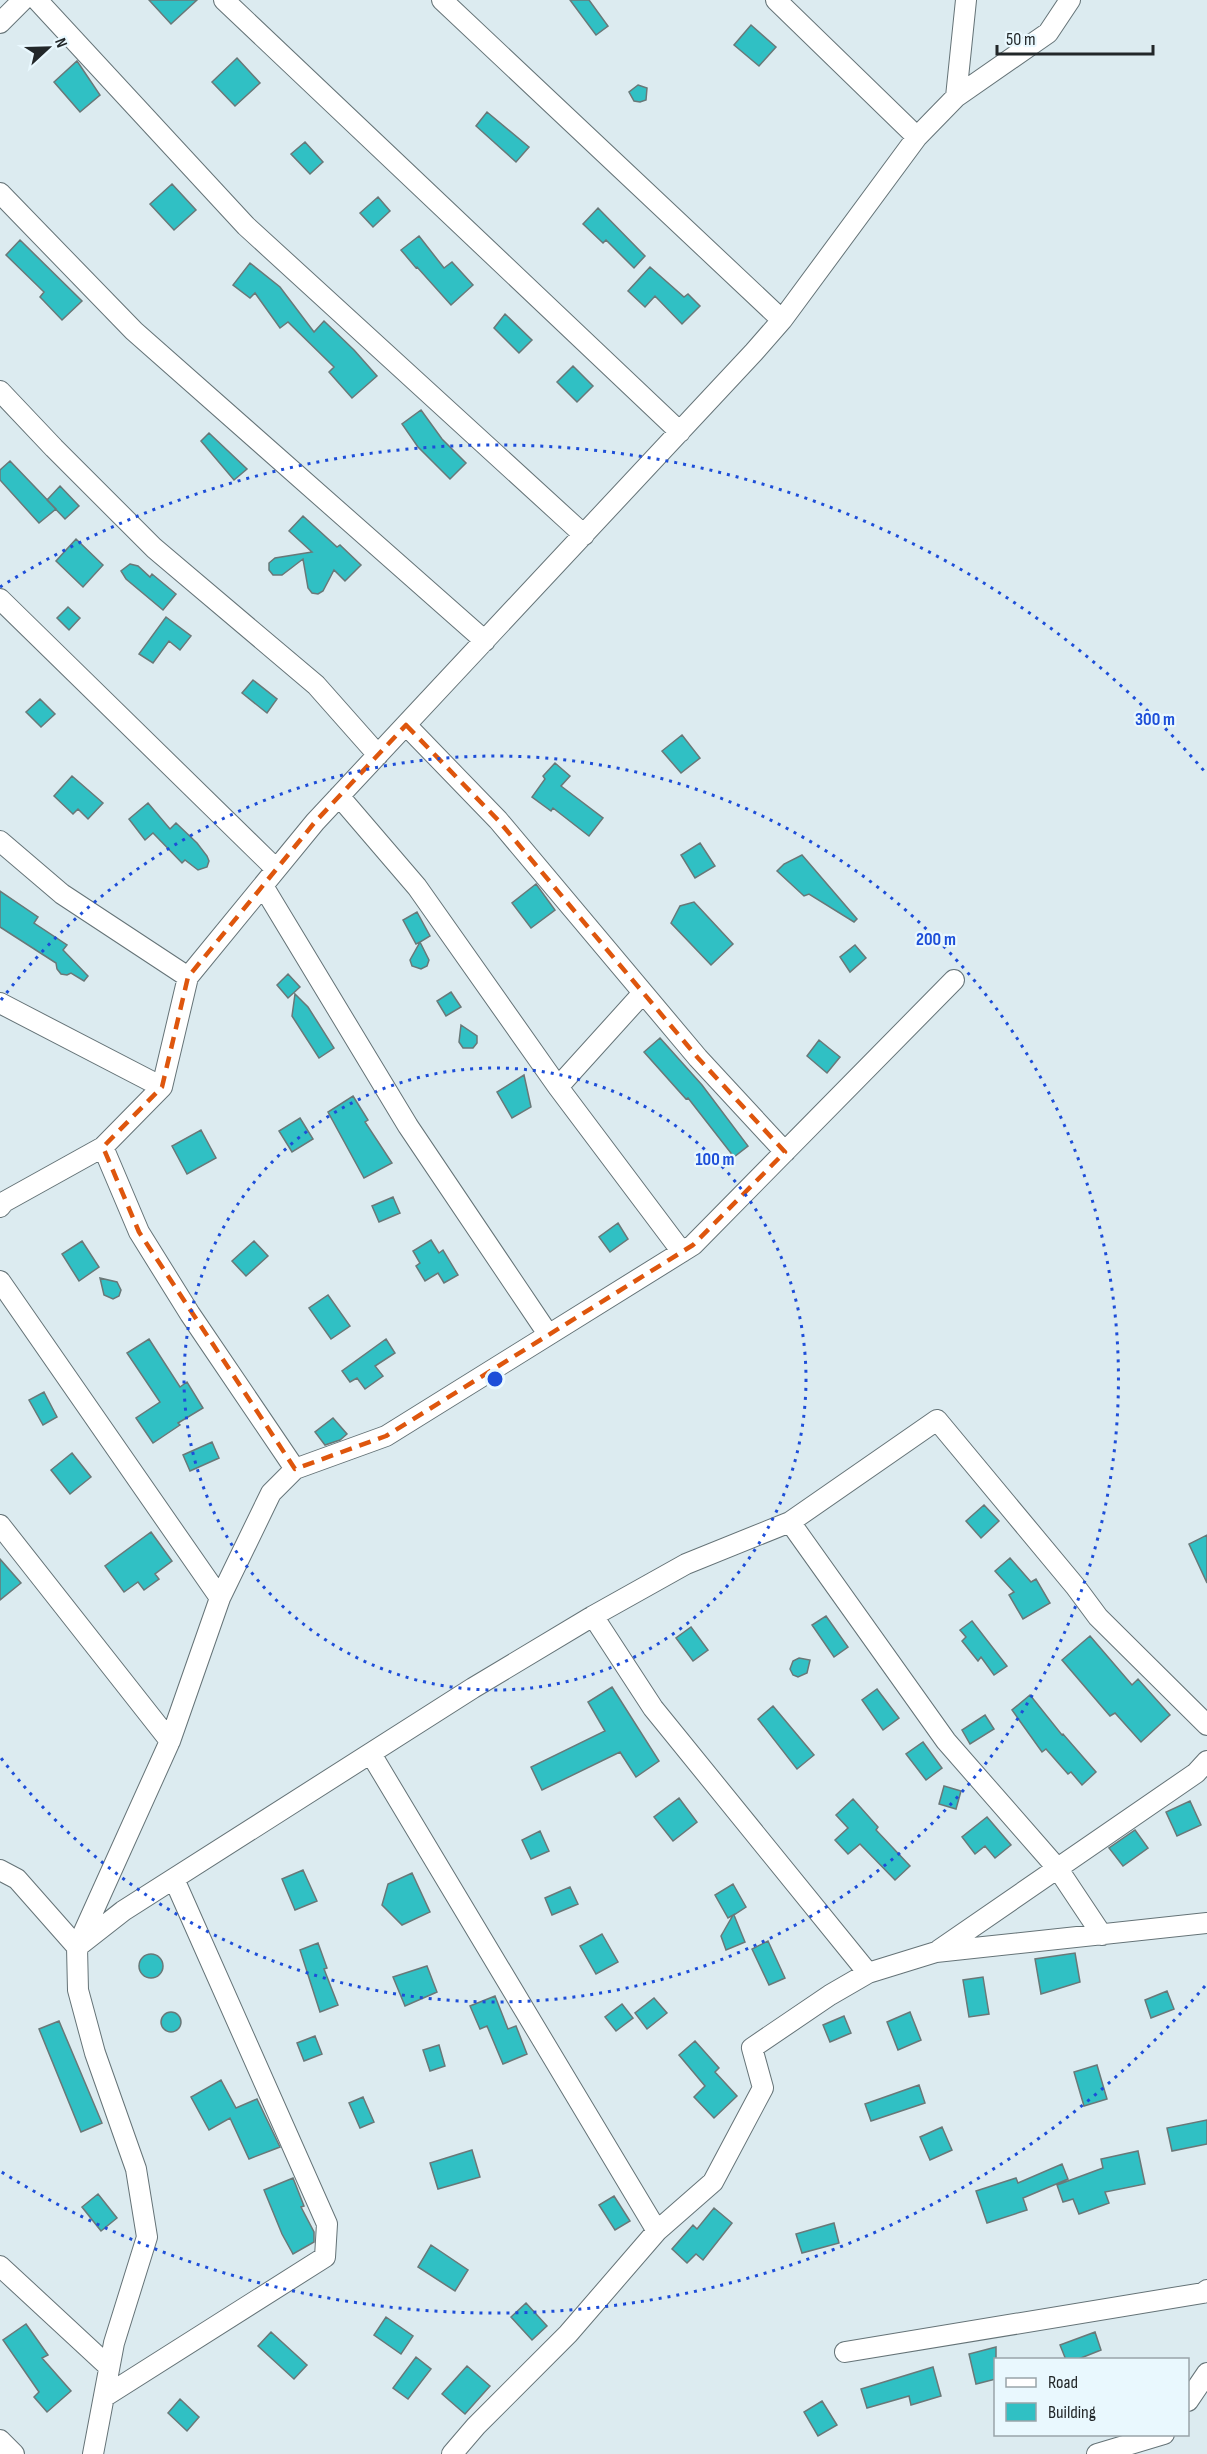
<svg xmlns="http://www.w3.org/2000/svg" width="1207" height="2454" viewBox="0 0 1207 2454" font-family="'Sofia Sans Condensed',sans-serif">
	<style>
		.building { fill: #30c0c4; stroke: #697878; stroke-width: 1.5 }
		.lines { fill: none; stroke-linecap: round; stroke-linejoin: round }
		.street-casing { stroke: #657377; stroke-width: 22 }
		.street { stroke: #fff; stroke-width: 20 }
		.marked { fill: none; stroke: #de560d; stroke-width: 4.5; stroke-dasharray: 12 8; stroke-linejoin: round }
		.ring { fill: none; stroke: #1d4ed8; stroke-width: 3; stroke-dasharray: 3 6 }
		.centre { fill: #1d4ed8; stroke: #e9f8fe; stroke-width: 3 }
		.ring-label { font-size: 18px; text-anchor: middle; font-weight: bold; fill: #1d4ed8; stroke: #e9f8fe; stroke-width: 4.5; stroke-linejoin: round; paint-order: stroke }
	</style>
	<rect width="100%" height="100%" fill="#dcebf0"/>
	<path class="building" d="M 149,0 L 197,0 L 171,24 Z
		M 570,0 L 589,0 L 608,26 L 596,35 Z
		M 751,25 L 776,47 L 759,66 L 734,45 Z
		M 237,58 L 260,83 L 235,106 L 212,82 Z
		M 77,61 L 100,95 L 80,112 L 54,82 Z
		M 638,85 L 647,88 L 646,100 L 640,102 L 634,101 L 629,92 Z
		M 487,112 L 529,147 L 516,162 L 476,126 Z
		M 305,142 L 323,162 L 310,174 L 291,154 Z
		M 172,184 L 196,210 L 174,230 L 150,204 Z
		M 378,197 L 390,211 L 373,227 L 360,213 Z
		M 598,208 L 645,256 L 634,268 L 606,240 L 603,243 L 583,224 Z
		M 419,236 L 444,268 L 452,262 L 473,285 L 451,305 L 417,267 L 416,268 L 401,250 Z
		M 20,240 L 82,301 L 62,320 L 40,297 L 44,292 L 6,255 Z
		M 250,263 L 280,287 L 314,332 L 324,321 L 354,350 L 377,376 L 352,398 L 329,372 L 334,367 L 288,322 L 280,328 L 255,293 L 250,298 L 233,285 Z
		M 650,267 L 684,297 L 688,294 L 700,306 L 682,324 L 655,296 L 645,307 L 628,291 Z
		M 505,314 L 532,340 L 519,353 L 494,328 Z
		M 573,366 L 593,386 L 577,402 L 557,382 Z
		M 421,410 L 442,439 L 466,463 L 450,479 L 418,447 L 402,424 Z
		M 209,433 L 247,469 L 234,480 L 201,441 Z
		M 10,461 L 56,509 L 39,523 L 0,480 L 0,470 Z
		M 60,486 L 79,506 L 65,519 L 47,500 Z
		M 303,516 L 337,547 L 340,545 L 361,565 L 345,581 L 334,570 L 323,591 L 318,594 L 312,593 L 308,588 L 303,559 L 282,575 L 273,575 L 269,570 L 269,563 L 275,558 L 312,552 L 289,531 Z
		M 76,539 L 103,565 L 83,587 L 56,561 Z
		M 130,564 L 138,566 L 150,577 L 152,574 L 176,594 L 163,610 L 126,579 L 121,571 Z
		M 68,607 L 80,618 L 69,630 L 57,618 Z
		M 166,617 L 191,636 L 180,650 L 169,641 L 153,663 L 139,654 Z
		M 253,680 L 277,699 L 267,713 L 242,693 Z
		M 40,699 L 55,714 L 41,727 L 26,712 Z
		M 682,735 L 700,758 L 681,773 L 662,751 Z
		M 555,763 L 570,776 L 561,786 L 603,818 L 589,836 L 553,808 L 551,811 L 532,797 L 545,779 L 543,776 Z
		M 72,776 L 103,803 L 88,819 L 78,809 L 73,814 L 54,796 Z
		M 148,803 L 170,829 L 176,823 L 197,843 L 207,856 L 209,861 L 207,867 L 198,870 L 185,860 L 182,863 L 153,833 L 145,840 L 129,819 Z
		M 700,843 L 715,866 L 695,878 L 681,855 Z
		M 802,855 L 857,919 L 854,922 L 809,894 L 804,896 L 777,871 L 784,864 Z
		M 536,884 L 555,910 L 531,928 L 512,903 Z
		M 0,891 L 38,917 L 34,923 L 67,945 L 63,950 L 88,976 L 84,981 L 71,973 L 67,975 L 61,974 L 57,969 L 56,963 L 0,927 Z
		M 694,902 L 733,944 L 711,965 L 671,923 L 680,906 Z
		M 417,912 L 430,936 L 420,942 L 429,960 L 427,966 L 421,969 L 412,966 L 410,960 L 420,942 L 416,944 L 403,920 Z
		M 855,945 L 866,958 L 850,972 L 840,957 Z
		M 288,974 L 300,987 L 288,998 L 277,985 Z
		M 451,992 L 461,1007 L 446,1016 L 437,1001 Z
		M 295,994 L 308,1007 L 334,1048 L 319,1058 L 292,1016 Z
		M 461,1025 L 477,1036 L 477,1043 L 473,1048 L 463,1048 L 459,1042 Z
		M 660,1038 L 702,1085 L 748,1146 L 734,1157 L 688,1098 L 686,1099 L 644,1052 Z
		M 819,1040 L 840,1057 L 827,1073 L 807,1056 Z
		M 524,1075 L 531,1107 L 512,1118 L 497,1092 Z
		M 353,1096 L 368,1120 L 365,1122 L 392,1163 L 364,1178 L 328,1112 Z
		M 300,1118 L 313,1139 L 292,1152 L 279,1131 Z
		M 201,1130 L 216,1158 L 187,1174 L 172,1146 Z
		M 393,1197 L 400,1213 L 379,1222 L 372,1206 Z
		M 618,1223 L 628,1239 L 610,1252 L 599,1237 Z
		M 431,1240 L 439,1253 L 443,1250 L 458,1275 L 444,1283 L 438,1273 L 425,1281 L 416,1266 L 420,1263 L 413,1251 Z
		M 82,1241 L 99,1267 L 79,1281 L 62,1254 Z
		M 254,1241 L 268,1256 L 246,1276 L 232,1261 Z
		M 100,1278 L 117,1282 L 121,1290 L 119,1296 L 113,1299 L 104,1295 Z
		M 328,1295 L 350,1326 L 331,1339 L 309,1308 Z
		M 149,1339 L 180,1387 L 187,1382 L 203,1408 L 178,1423 L 180,1425 L 153,1443 L 136,1418 L 160,1402 L 127,1353 Z
		M 386,1339 L 395,1353 L 375,1366 L 383,1376 L 365,1389 L 357,1378 L 350,1382 L 342,1371 Z
		M 44,1392 L 57,1417 L 43,1425 L 29,1400 Z
		M 333,1418 L 347,1434 L 340,1440 L 325,1445 L 315,1432 Z
		M 212,1442 L 219,1458 L 190,1471 L 183,1455 Z
		M 72,1453 L 91,1477 L 70,1494 L 51,1470 Z
		M 984,1505 L 999,1521 L 981,1538 L 966,1521 Z
		M 151,1532 L 172,1561 L 155,1574 L 159,1579 L 144,1590 L 138,1582 L 124,1592 L 105,1566 Z
		M 1207,1535 L 1207,1583 L 1189,1544 Z
		M 1010,1558 L 1031,1582 L 1036,1579 L 1050,1603 L 1023,1619 L 1009,1595 L 1014,1592 L 995,1571 Z
		M 0,1559 L 21,1583 L 0,1600 Z
		M 826,1616 L 848,1647 L 834,1657 L 812,1625 Z
		M 972,1621 L 1007,1666 L 994,1675 L 981,1657 L 978,1661 L 962,1641 L 966,1637 L 960,1630 Z
		M 691,1627 L 708,1650 L 693,1661 L 676,1638 Z
		M 1090,1636 L 1132,1685 L 1138,1679 L 1170,1715 L 1141,1742 L 1115,1713 L 1110,1716 L 1062,1660 Z
		M 799,1658 L 810,1660 L 807,1673 L 798,1677 L 793,1675 L 790,1669 L 793,1661 Z
		M 612,1687 L 659,1761 L 636,1777 L 620,1752 L 542,1790 L 531,1767 L 605,1731 L 588,1702 Z
		M 877,1689 L 899,1718 L 883,1730 L 862,1700 Z
		M 1030,1695 L 1062,1735 L 1063,1734 L 1096,1772 L 1082,1785 L 1071,1772 L 1068,1774 L 1046,1749 L 1042,1752 L 1012,1710 Z
		M 773,1706 L 814,1755 L 797,1769 L 758,1719 Z
		M 985,1715 L 994,1729 L 970,1744 L 962,1730 Z
		M 923,1742 L 942,1768 L 926,1780 L 906,1754 Z
		M 944,1786 L 961,1791 L 956,1809 L 939,1804 Z
		M 679,1798 L 697,1822 L 673,1841 L 654,1817 Z
		M 853,1799 L 878,1827 L 876,1830 L 910,1866 L 895,1880 L 860,1844 L 848,1854 L 835,1840 L 848,1828 L 836,1815 Z
		M 1190,1801 L 1201,1825 L 1177,1836 L 1166,1812 Z
		M 987,1817 L 1011,1845 L 995,1858 L 985,1846 L 975,1854 L 962,1837 Z
		M 1135,1830 L 1148,1848 L 1123,1866 L 1109,1848 Z
		M 540,1831 L 549,1851 L 531,1859 L 522,1840 Z
		M 303,1870 L 317,1901 L 295,1910 L 282,1879 Z
		M 412,1873 L 430,1912 L 402,1925 L 382,1905 L 388,1884 Z
		M 733,1884 L 746,1907 L 734,1915 L 745,1942 L 726,1950 L 721,1936 L 733,1915 L 728,1918 L 715,1895 Z
		M 570,1887 L 578,1904 L 552,1915 L 545,1898 Z
		M 602,1934 L 618,1962 L 596,1974 L 580,1946 Z
		M 768,1941 L 785,1978 L 769,1985 L 752,1949 Z
		M 318,1943 L 327,1968 L 324,1969 L 338,2005 L 320,2012 L 300,1950 Z
		M 1075,1953 L 1080,1982 L 1041,1994 L 1035,1959 Z
		M139 1966a12 12 0 1 1 24 0a12 12 0 1 1-24 0Z
		M 427,1966 L 437,1992 L 405,2006 L 393,1977 Z
		M 983,1977 L 989,2014 L 969,2017 L 963,1980 Z
		M 1167,1991 L 1174,2009 L 1151,2018 L 1145,2000 Z
		M 495,1996 L 508,2029 L 516,2026 L 527,2054 L 503,2064 L 487,2026 L 480,2029 L 470,2006 Z
		M 654,1998 L 667,2013 L 647,2029 L 635,2013 Z
		M 622,2004 L 633,2018 L 616,2031 L 605,2017 Z
		M 910,2012 L 921,2040 L 898,2050 L 887,2022 Z
		M161 2022a10 10 0 1 1 20 0a10 10 0 1 1-20 0Z
		M 844,2016 L 851,2033 L 830,2042 L 823,2025 Z
		M 59,2021 L 102,2123 L 81,2132 L 39,2029 Z
		M 315,2036 L 322,2054 L 304,2061 L 297,2043 Z
		M 695,2041 L 719,2068 L 715,2072 L 737,2096 L 714,2118 L 694,2097 L 705,2086 L 679,2055 Z
		M 439,2045 L 445,2066 L 430,2071 L 423,2050 Z
		M 1097,2065 L 1107,2099 L 1084,2106 L 1074,2072 Z
		M 221,2080 L 236,2108 L 257,2099 L 280,2147 L 249,2159 L 230,2118 L 209,2130 L 191,2097 Z
		M 919,2085 L 925,2103 L 871,2121 L 865,2104 Z
		M 363,2097 L 374,2122 L 360,2128 L 349,2103 Z
		M 1207,2120 L 1207,2144 L 1172,2151 L 1167,2128 Z
		M 942,2127 L 952,2150 L 930,2160 L 920,2137 Z
		M 472,2150 L 480,2177 L 438,2189 L 430,2163 Z
		M 1138,2151 L 1145,2184 L 1105,2192 L 1109,2203 L 1079,2214 L 1073,2199 L 1063,2202 L 1057,2185 L 1103,2168 L 1101,2159 Z
		M 1062,2164 L 1068,2179 L 1023,2198 L 1027,2210 L 987,2223 L 976,2191 L 1016,2178 L 1018,2183 Z
		M 293,2178 L 304,2206 L 301,2207 L 314,2232 L 314,2242 L 293,2254 L 282,2234 L 264,2190 Z
		M 98,2194 L 117,2218 L 101,2231 L 82,2207 Z
		M 614,2196 L 630,2221 L 615,2230 L 599,2205 Z
		M 714,2208 L 732,2223 L 703,2260 L 696,2254 L 687,2263 L 672,2249 L 693,2225 L 697,2229 Z
		M 834,2223 L 839,2243 L 802,2253 L 796,2234 Z
		M 431,2245 L 468,2270 L 455,2291 L 418,2267 Z
		M 526,2303 L 547,2326 L 532,2340 L 511,2317 Z
		M 386,2317 L 413,2336 L 401,2354 L 374,2335 Z
		M 26,2324 L 48,2355 L 42,2358 L 71,2391 L 47,2412 L 34,2397 L 39,2392 L 3,2340 Z
		M 271,2332 L 307,2365 L 294,2379 L 258,2346 Z
		M 1095,2332 L 1101,2350 L 1076,2360 L 1066,2360 L 1060,2345 Z
		M 996,2347 L 996,2379 L 976,2384 L 969,2354 Z
		M 416,2357 L 431,2369 L 408,2399 L 393,2388 Z
		M 467,2366 L 490,2386 L 465,2414 L 442,2394 Z
		M 933,2367 L 941,2396 L 911,2405 L 909,2396 L 867,2408 L 861,2389 Z
		M 180,2399 L 199,2417 L 187,2431 L 168,2413 Z
		M 822,2401 L 837,2425 L 818,2436 L 804,2412 Z"/>
	<g class="lines">
		<g class="street-casing">
			<path id="street" d="M 37,0 L 246,226 L 584,535
				M 224,0 L 680,432
				M 442,0 L 782,320
				M 776,0 L 917,137
				M 0,23 L 23,0
				M 956,97 L 966,0
				M 0,193 L 134,331 L 485,641
				M 0,391 L 54,448 L 154,548 L 316,685 L 378,755
				M 0,599 L 276,869
				M 406,725 L 498,820 L 698,1058 L 785,1152
				M 339,796 L 417,887 L 558,1087 L 682,1252
				M 0,841 L 62,894 L 188,977
				M 263,886 L 408,1126 L 548,1334
				M 0,1003 L 162,1087
				M 558,1087 L 643,993
				M 103,1147 L 139,1232 L 190,1314 L 295,1469
				M 0,1207 L 4,1202 L 103,1147 L 162,1087 L 188,977 L 315,822 L 754,352 L 782,320 L 917,137 L 956,97 L 1048,33 L 1070,0
				M 0,1281 L 220,1598
				M 790,1522 L 946,1741 L 1058,1869 L 1102,1935
				M 0,1525 L 170,1741
				M 593,1616 L 653,1708 L 868,1973
				M 371,1754 L 657,2231
				M 0,1870 L 17,1879 L 77,1947 L 170,1741 L 220,1598 L 271,1493 L 295,1469 L 386,1436 L 693,1245 L 954,980
				M 939,1950 L 1196,1773 L 1207,1761
				M 0,2266 L 109,2367
				M 845,2352 L 1203,2293 L 1207,2290
				M 104,2397 L 325,2257 L 327,2224 L 174,1879
				M 1188,2401 L 1207,2373
				M 0,2440 L 14,2454
				M 93,2454 L 114,2343 L 147,2237 L 136,2169 L 95,2053 L 78,1990 L 77,1947 L 123,1911 L 473,1688 L 593,1616 L 686,1564 L 790,1522 L 937,1420 L 1075,1586 L 1098,1617 L 1207,1725
				M 452,2454 L 476,2426 L 568,2334 L 657,2231 L 713,2182 L 763,2088 L 752,2048 L 830,1995 L 868,1973 L 936,1952 L 1207,1923
				M 1097,2454 L 1164,2434"/>
		</g>
		<use href="#street" class="street"/>
	</g>
	<path class="marked" d="M 406,725 L 498,820 L 698,1058 L 785,1152 L 693,1245 L 386,1436 L 295,1469 L 139,1232 L 103,1147 L 162,1087 L 188,977 L 315,822 Z"/>
	<g class="ring">
		<circle cx="495" cy="1379" r="311"/>
		<path d="M1 1000A623 623 0 1 1 1 1758"/>
		<path d="M1205 1986A934 934 0 0 1 0 2171M0 587A934 934 0 0 1 1205 772"/>
	</g>
	<circle cx="495" cy="1379" r="9" class="centre"/>
	<g class="ring-label">
		<text x="1155" y="725">300 m</text>
		<text x="936" y="945">200 m</text>
		<text x="715" y="1165">100 m</text>
	</g>
	<rect x="994" y="2358" width="195" height="78" fill="#e9f8fe" stroke="#99a4a9" stroke-width="1.5"/>
	<rect x="1006" y="2378" width="30" height="9" fill="#ffffff" stroke="#99a4a9" stroke-width="1.5"/>
	<text x="1048" y="2388" font-size="18" fill="#222729">Road</text>
	<rect x="1006" y="2403" width="30" height="18" fill="#30c0c4" stroke="#99a4a9" stroke-width="1.5"/>
	<text x="1048" y="2418" font-size="18" fill="#222729">Building</text>
	<g transform="translate(48 48) rotate(68)" stroke="#e9f8fe" stroke-width="4.5" paint-order="stroke">
	<path d="M0-4.5L10 22L0 15L-10 22Z" fill="#222729"/>
	<text y="-9" font-size="16" font-weight="bold" text-anchor="middle" fill="#222729">N</text>
	</g>
	<path d="M997 45v9h156v-9" fill="none" stroke="#222729" stroke-width="3"/>
	<text x="1006" y="45" font-size="18" fill="#222729" stroke="#e9f8fe" stroke-width="4.5" paint-order="stroke">50 m</text>
</svg>
